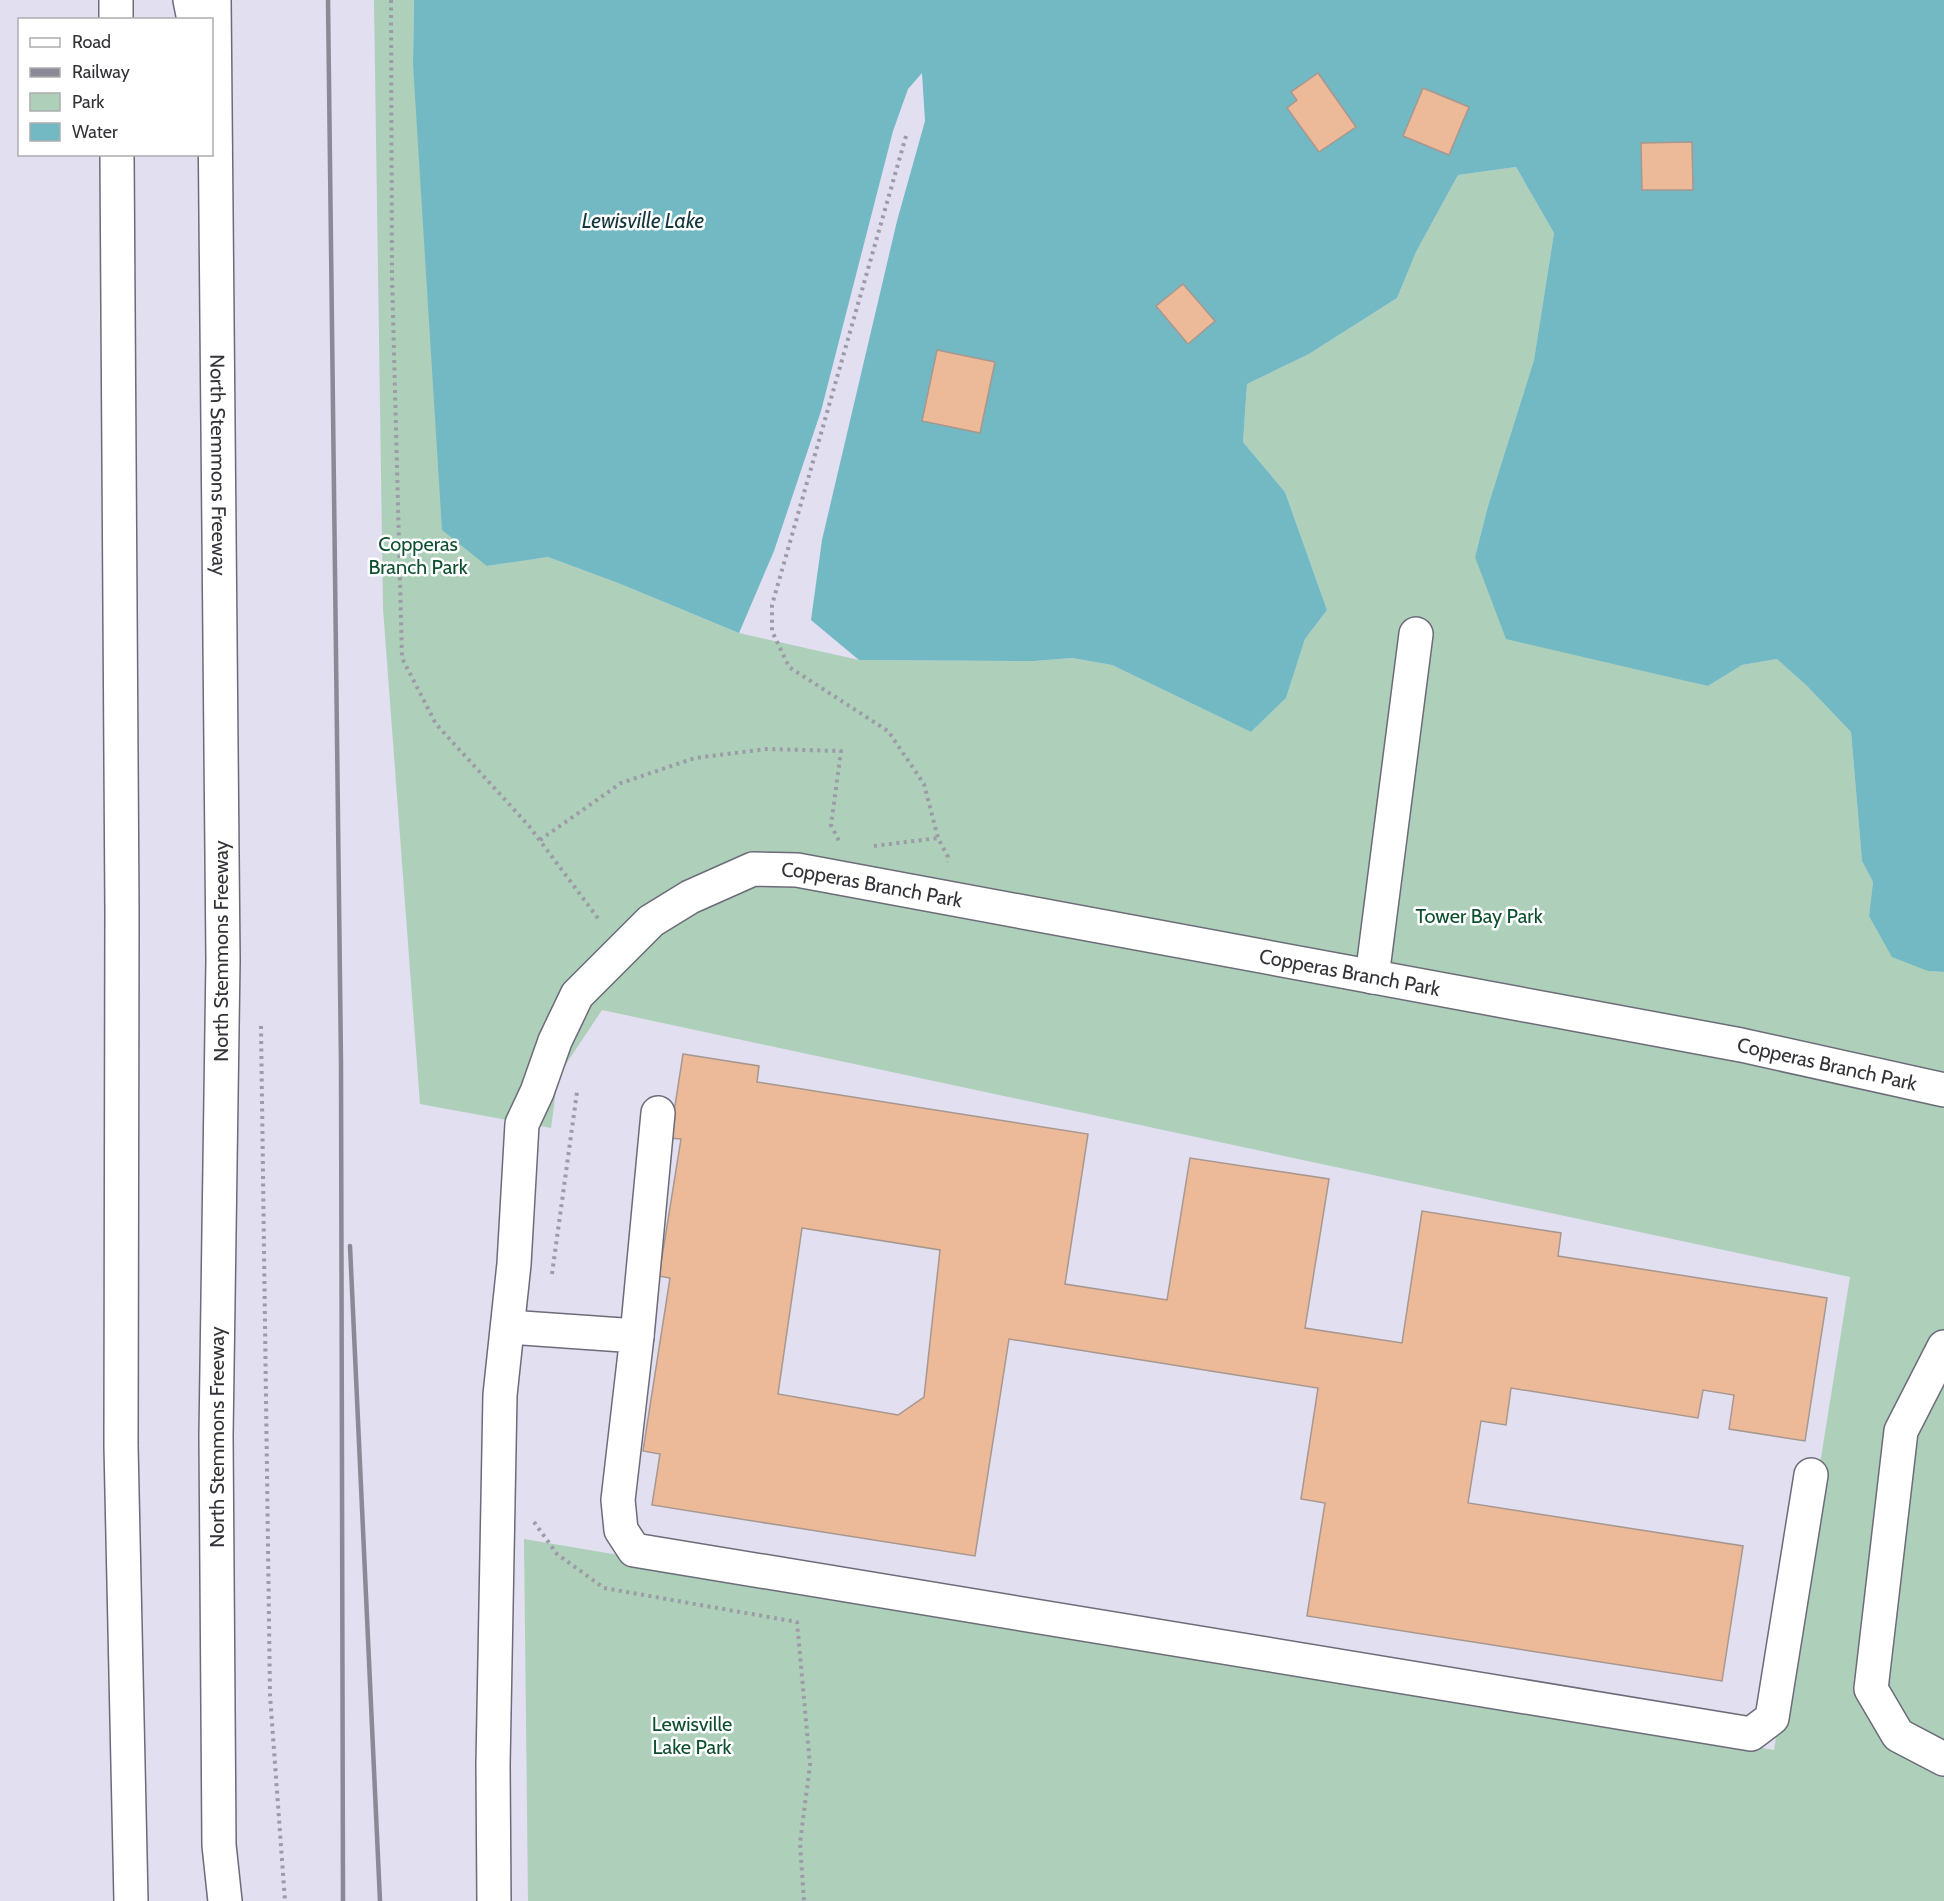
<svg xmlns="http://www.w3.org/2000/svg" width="1944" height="1901" viewBox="0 0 1944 1901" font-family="Cabin,sans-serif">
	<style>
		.green { fill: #aecfba }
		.water { fill: #72b9c3 }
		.building { fill: #ecba99; stroke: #a7978e; stroke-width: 1.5; fill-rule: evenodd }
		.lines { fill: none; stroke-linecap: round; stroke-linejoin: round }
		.minor-casing { stroke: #6c6b79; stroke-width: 36 }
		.major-casing { stroke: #6c6b79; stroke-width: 36 }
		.highway-casing { stroke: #6c6b79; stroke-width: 36 }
		.path { stroke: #9c9ba7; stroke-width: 4; stroke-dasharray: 3 4.5; stroke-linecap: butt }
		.minor { stroke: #fff; stroke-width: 33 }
		.major { stroke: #fff; stroke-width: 33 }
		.highway { stroke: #fff; stroke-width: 33 }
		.rail { stroke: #8b8995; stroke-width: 4.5 }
		.labels { text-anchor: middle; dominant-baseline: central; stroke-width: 5; stroke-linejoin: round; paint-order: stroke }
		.street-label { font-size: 20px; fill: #333238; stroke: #fff }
		.park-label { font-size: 20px; fill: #0e4f30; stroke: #fff }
		.water-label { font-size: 21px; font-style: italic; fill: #13373b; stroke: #fff }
	</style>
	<rect width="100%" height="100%" fill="#e1dff0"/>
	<path class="green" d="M 374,0 L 414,0 L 413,64 L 487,566 L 548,557 L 618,583 L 739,633 L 859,660 L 1034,661 L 1072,658 L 1112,665 L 1251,732 L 1286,698 L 1305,639 L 1327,610 L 1285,492 L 1243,442 L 1247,384 L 1309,354 L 1397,298 L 1416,252 L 1458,175 L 1516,167 L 1554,233 L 1534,360 L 1488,506 L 1475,557 L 1653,672 L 1708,686 L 1742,665 L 1777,659 L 1806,685 L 1851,732 L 1862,861 L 1873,882 L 1869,917 L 1928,971 L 1944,972 L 1944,1901 L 528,1901 L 524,1539 L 1774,1750 L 1850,1277 L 602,1010 L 558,1076 L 551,1128 L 420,1104 L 383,608 Z"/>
	<path class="water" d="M 414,0 L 1944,0 L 1944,972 L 1928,971 L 1892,957 L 1869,916 L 1873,882 L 1862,861 L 1851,732 L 1806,685 L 1777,659 L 1742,665 L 1708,686 L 1506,639 L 1475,557 L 1488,506 L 1534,360 L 1554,233 L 1516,167 L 1458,175 L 1416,252 L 1397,298 L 1309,354 L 1247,384 L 1243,442 L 1285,492 L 1327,610 L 1305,639 L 1286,698 L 1251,732 L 1112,665 L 1072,658 L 1034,661 L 859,660 L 811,620 L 822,540 L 897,221 L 925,121 L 922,73 L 908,89 L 893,131 L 821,411 L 774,551 L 739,633 L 618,583 L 548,557 L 487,566 L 442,530 L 413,64 Z"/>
	<path class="building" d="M 1318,73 L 1356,127 L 1319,152 L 1287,108 L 1297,100 L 1291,92 Z
		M 1423,88 L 1469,107 L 1449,155 L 1403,136 Z
		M 1692,142 L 1693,190 L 1642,190 L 1641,143 Z
		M 1183,284 L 1215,321 L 1188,344 L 1156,306 Z
		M 937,350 L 995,362 L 980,433 L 922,421 Z
		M 683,1054 L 759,1066 L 757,1082 L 1088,1134 L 1065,1284 L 1167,1300 L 1190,1158 L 1329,1179 L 1305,1328 L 1402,1343 L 1422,1211 L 1561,1233 L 1558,1256 L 1827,1298 L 1805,1441 L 1729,1429 L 1734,1395 L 1703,1390 L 1698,1418 L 1511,1388 L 1506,1425 L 1481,1421 L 1468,1503 L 1743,1546 L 1722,1681 L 1307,1616 L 1325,1503 L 1301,1499 L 1318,1388 L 1009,1339 L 975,1556 L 652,1505 L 660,1454 L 643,1451 L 670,1278 L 659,1276 L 681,1139 L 670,1138 ZM 802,1228 L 940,1250 L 924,1397 L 898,1415 L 778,1394 Z"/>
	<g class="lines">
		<g class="minor-casing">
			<g id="minor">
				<path d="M 1372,977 L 1416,634"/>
				<path d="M 508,1327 L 637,1336 L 618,1500 L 621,1530 L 634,1550 L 1751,1734 L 1772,1718 L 1811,1475"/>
				<path d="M 637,1336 L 658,1113"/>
				<path d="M 1944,1347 L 1901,1431 L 1871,1689 L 1898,1735 L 1944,1759"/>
				<path id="s1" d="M 494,1901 L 493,1765 L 500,1395 L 514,1264 L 522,1124 L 537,1092 L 555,1041 L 577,995 L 651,921 L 690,897 L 753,869 L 797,870 L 1741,1045 L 1944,1090"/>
			</g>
		</g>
		<g class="major-casing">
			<g id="major">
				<path id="s2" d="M 214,0 L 223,960 L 216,1436 L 219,1845 L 225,1901"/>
			</g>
		</g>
		<g class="highway-casing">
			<path id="highway" d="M 116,0 L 116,20
				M 190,0 L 194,20
				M 212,127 L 215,148
				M 117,154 L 122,911 L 121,1446 L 131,1901"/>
		</g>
		<path class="path" d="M 391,0 L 392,276 L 402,658 L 436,724 L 529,826 L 600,921
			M 906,136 L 772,605 L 772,631 L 789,667 L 888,731 L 924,784 L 938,838 L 948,857 L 947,862
			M 540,840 L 621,783 L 695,758 L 767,749 L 841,751 L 831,825 L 839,841
			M 874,846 L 938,838
			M 261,1026 L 270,1695 L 285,1901
			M 552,1274 L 577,1092
			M 534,1522 L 557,1554 L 604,1588 L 797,1622 L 810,1765 L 800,1843 L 804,1901"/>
		<use href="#minor" class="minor"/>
		<use href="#major" class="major"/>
		<use href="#highway" class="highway"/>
		<path class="rail" d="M 328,0 L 341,1063 L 343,1901
			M 350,1246 L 380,1901"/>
	</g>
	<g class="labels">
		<g class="street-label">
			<text stroke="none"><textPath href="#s2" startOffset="465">North Stemmons Freeway</textPath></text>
			<text stroke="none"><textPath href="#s1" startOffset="1258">Copperas Branch Park</textPath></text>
			<text transform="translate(221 951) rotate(-90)">North Stemmons Freeway</text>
			<text stroke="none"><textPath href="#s1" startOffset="1744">Copperas Branch Park</textPath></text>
			<text stroke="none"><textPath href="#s1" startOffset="2230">Copperas Branch Park</textPath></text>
			<text transform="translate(217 1437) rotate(-90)">North Stemmons Freeway</text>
		</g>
		<g class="park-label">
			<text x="418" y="544">Copperas<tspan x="418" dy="23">Branch Park</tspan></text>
			<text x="1479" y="916">Tower Bay Park</text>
			<text x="692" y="1724">Lewisville<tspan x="692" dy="23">Lake Park</tspan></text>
		</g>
		<g class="water-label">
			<text x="643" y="220">Lewisville Lake</text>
		</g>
	</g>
	<rect x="18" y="18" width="195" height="138" fill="#ffffff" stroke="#adadaf" stroke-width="1.5"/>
	<rect x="30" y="38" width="30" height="9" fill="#ffffff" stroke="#adadaf" stroke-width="1.5"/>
	<text x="72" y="48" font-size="18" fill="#333238">Road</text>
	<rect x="30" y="68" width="30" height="9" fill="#8b8995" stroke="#adadaf" stroke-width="1.5"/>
	<text x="72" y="78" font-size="18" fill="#333238">Railway</text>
	<rect x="30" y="93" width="30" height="18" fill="#aecfba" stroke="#adadaf" stroke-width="1.5"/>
	<text x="72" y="108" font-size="18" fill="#333238">Park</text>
	<rect x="30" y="123" width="30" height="18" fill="#72b9c3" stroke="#adadaf" stroke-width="1.5"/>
	<text x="72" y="138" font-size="18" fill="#333238">Water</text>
</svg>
